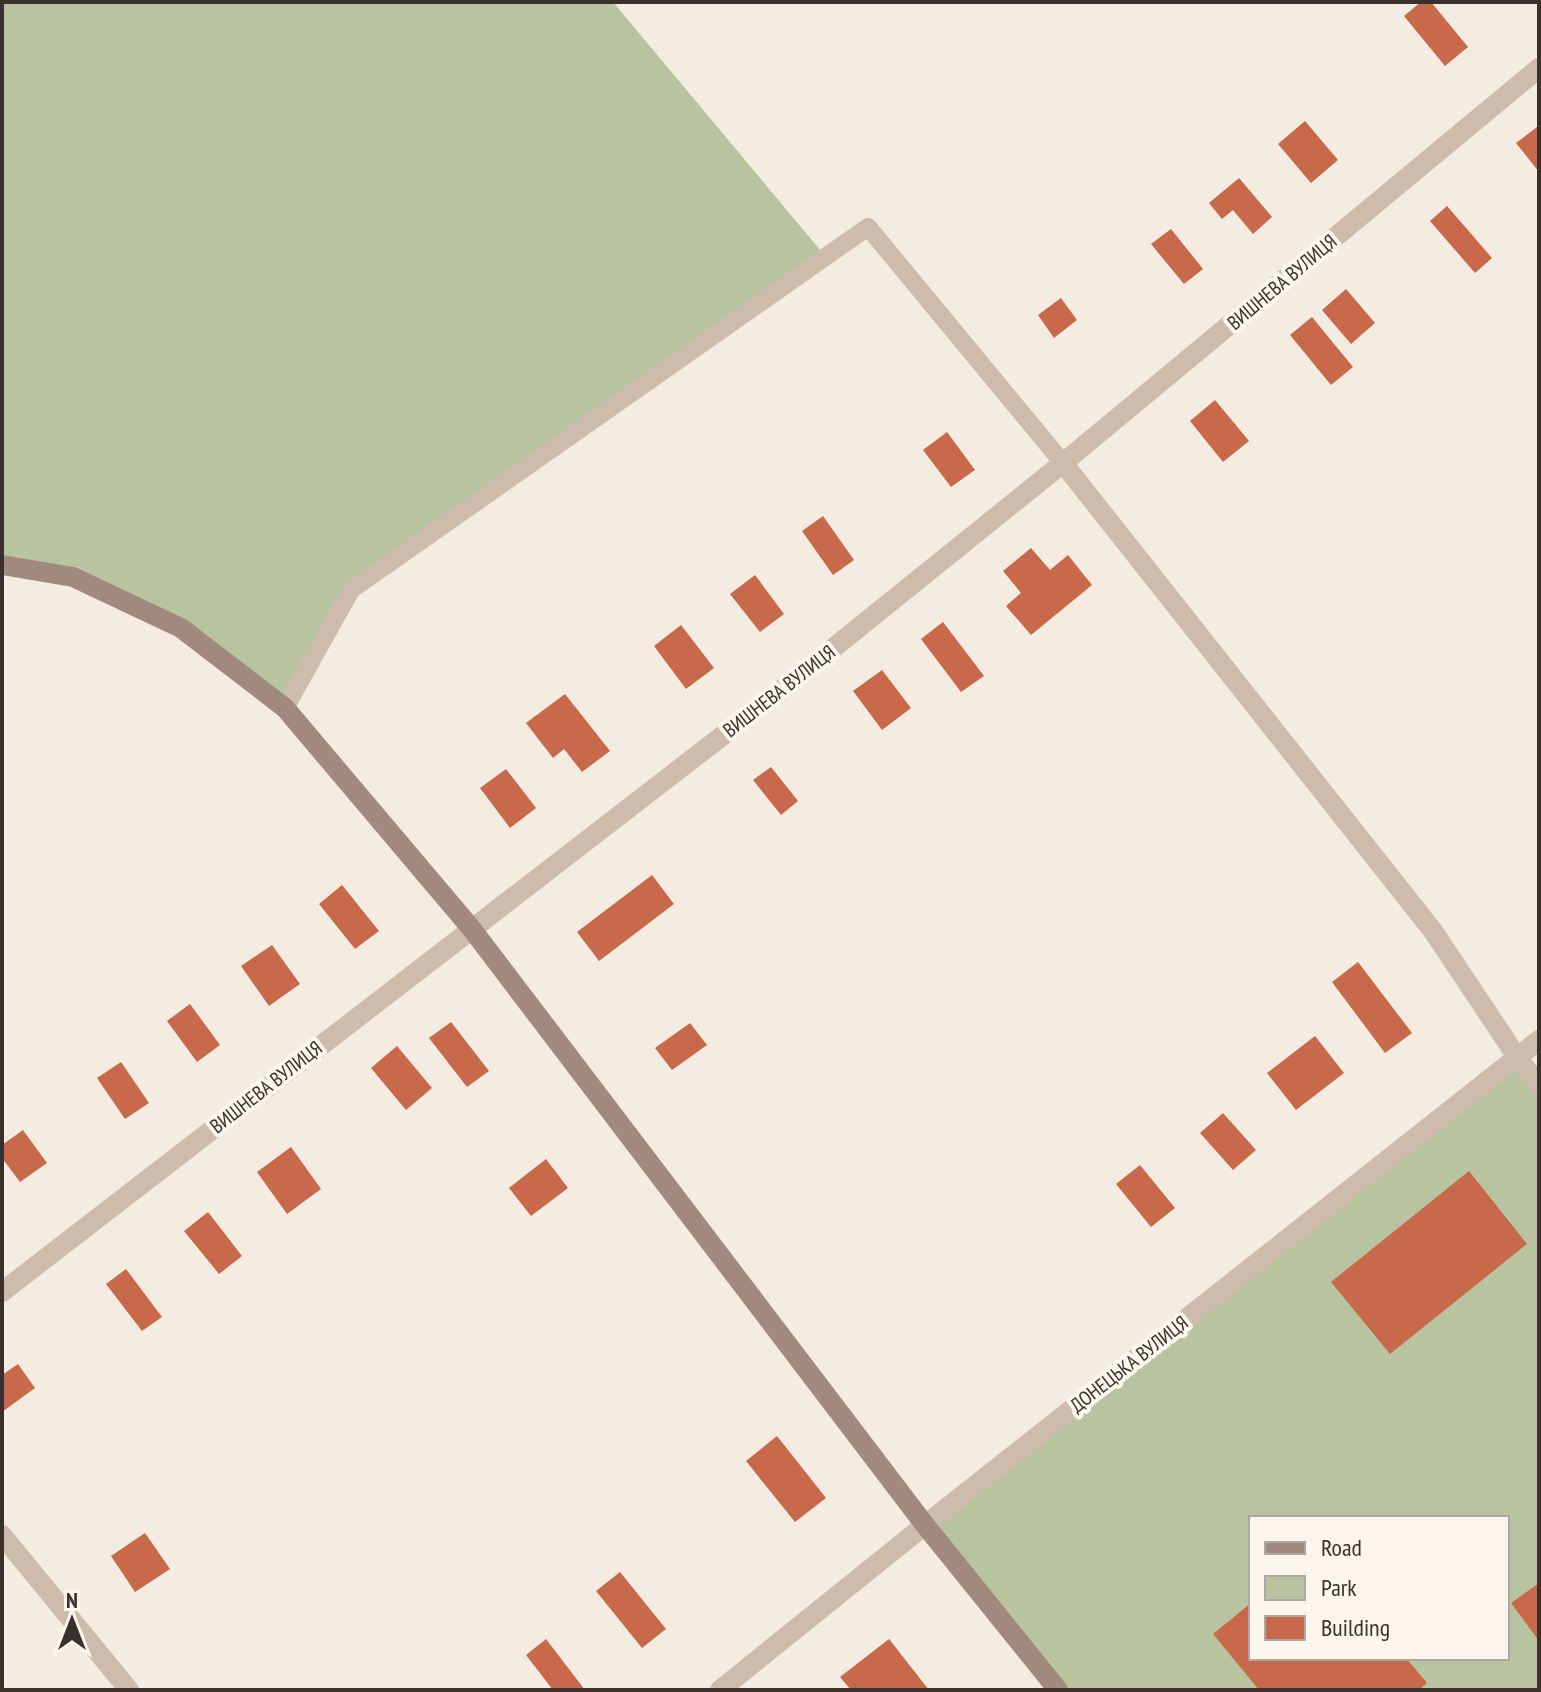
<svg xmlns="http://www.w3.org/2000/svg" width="1541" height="1692" viewBox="0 0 1541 1692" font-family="'PT Sans Narrow',sans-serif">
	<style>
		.green { fill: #b8c4a0; fill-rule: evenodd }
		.building { fill: #c8694b }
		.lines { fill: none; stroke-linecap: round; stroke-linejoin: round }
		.lane { stroke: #cdbbac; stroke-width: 18 }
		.street { stroke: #cdbbac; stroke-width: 20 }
		.secondary { stroke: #a18a7d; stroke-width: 20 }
		.labels { text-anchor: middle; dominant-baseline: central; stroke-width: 8; stroke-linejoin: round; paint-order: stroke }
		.street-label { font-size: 20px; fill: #3b302b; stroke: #fbf5ee }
	</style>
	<rect width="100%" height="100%" fill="#f4ebe1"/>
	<path class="green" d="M 2,2 L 613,2 L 826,257 L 352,590 L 285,708 L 181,628 L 73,577 L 2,565 Z
		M 1517,1057 L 1539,1085 L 1539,1690 L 1058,1690 L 925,1525 ZM 1251,1518 L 1507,1518 L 1507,1658 L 1251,1658 Z"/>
	<path class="building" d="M 1421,2 L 1431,2 L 1468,47 L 1445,66 L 1404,16 Z
		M 1305,121 L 1338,160 L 1311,183 L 1278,144 Z
		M 1537,127 L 1539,130 L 1539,172 L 1516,143 Z
		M 1239,178 L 1272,217 L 1253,234 L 1233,210 L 1222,219 L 1209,203 Z
		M 1447,206 L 1492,258 L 1475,273 L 1430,221 Z
		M 1171,229 L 1203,269 L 1184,284 L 1151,244 Z
		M 1346,289 L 1375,323 L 1351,344 L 1322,310 Z
		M 1061,298 L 1077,320 L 1054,338 L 1038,315 Z
		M 1312,317 L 1353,367 L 1331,385 L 1290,335 Z
		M 1215,400 L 1249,441 L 1223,462 L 1190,421 Z
		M 947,432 L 975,470 L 951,487 L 923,450 Z
		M 823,516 L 854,560 L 833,575 L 802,531 Z
		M 1031,548 L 1050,570 L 1068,555 L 1092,585 L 1031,635 L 1006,606 L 1021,593 L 1003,571 Z
		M 755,575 L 784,614 L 760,632 L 730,594 Z
		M 943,622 L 984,676 L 961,692 L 921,639 Z
		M 681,625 L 714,668 L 686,689 L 654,646 Z
		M 882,670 L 911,708 L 882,730 L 853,691 Z
		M 565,694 L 610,751 L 582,772 L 564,749 L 553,758 L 526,723 Z
		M 771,767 L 798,801 L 781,815 L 753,780 Z
		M 506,769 L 536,808 L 510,828 L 480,788 Z
		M 652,875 L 674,904 L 599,961 L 577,932 Z
		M 342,885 L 379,931 L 355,949 L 319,904 Z
		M 272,945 L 300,984 L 269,1006 L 241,966 Z
		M 1358,962 L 1412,1033 L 1385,1053 L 1332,982 Z
		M 190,1004 L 220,1045 L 197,1062 L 167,1021 Z
		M 451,1022 L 489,1071 L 467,1087 L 429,1038 Z
		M 690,1023 L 707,1045 L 672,1070 L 655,1048 Z
		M 1315,1036 L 1344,1073 L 1296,1110 L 1267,1073 Z
		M 397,1046 L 432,1088 L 406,1110 L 371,1068 Z
		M 121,1062 L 149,1103 L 125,1119 L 97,1078 Z
		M 1223,1113 L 1256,1150 L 1233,1170 L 1200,1133 Z
		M 23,1130 L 47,1163 L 20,1182 L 2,1158 L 2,1145 Z
		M 291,1147 L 321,1189 L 287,1214 L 257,1172 Z
		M 546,1159 L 568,1188 L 531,1216 L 509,1188 Z
		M 1140,1165 L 1175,1208 L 1151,1227 L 1116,1184 Z
		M 1469,1171 L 1527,1244 L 1390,1354 L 1331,1282 Z
		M 208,1212 L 242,1256 L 219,1274 L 184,1231 Z
		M 126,1269 L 162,1317 L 142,1331 L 106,1284 Z
		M 18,1364 L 35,1388 L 2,1412 L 2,1375 Z
		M 777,1436 L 826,1498 L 795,1522 L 746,1461 Z
		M 145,1533 L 170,1569 L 135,1592 L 111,1556 Z
		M 620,1572 L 666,1629 L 642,1648 L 596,1591 Z
		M 1539,1583 L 1539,1641 L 1511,1603 Z
		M 1251,1603 L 1251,1658 L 1406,1658 L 1427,1683 L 1419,1690 L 1259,1690 L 1213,1634 Z
		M 546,1639 L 585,1690 L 553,1690 L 526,1655 Z
		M 889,1639 L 929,1690 L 851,1690 L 840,1677 Z"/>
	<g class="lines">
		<path class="lane" d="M 285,708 L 351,590 L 868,227 L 1063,463"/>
		<path class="street" d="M 1063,463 L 1433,931 L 1517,1057 L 1539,1085
			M 2,1292 L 770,699 L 1063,463 L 1539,68
			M 2,1535 L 129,1690
			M 720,1690 L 925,1525 L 1539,1040"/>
		<path class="secondary" d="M 2,565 L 73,577 L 181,628 L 285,708 L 471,928 L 925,1525 L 1058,1690"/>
	</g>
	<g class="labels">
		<g class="street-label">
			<text transform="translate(1282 282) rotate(-40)">ВИШНЕВА ВУЛИЦЯ</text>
			<text transform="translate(779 691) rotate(-38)">ВИШНЕВА ВУЛИЦЯ</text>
			<text transform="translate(266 1087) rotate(-38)">ВИШНЕВА ВУЛИЦЯ</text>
			<text transform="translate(1129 1364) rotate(-38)">ДОНЕЦЬКА ВУЛИЦЯ</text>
		</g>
	</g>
	<rect width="1541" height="1692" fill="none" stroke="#3b302b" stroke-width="8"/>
	<rect x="1249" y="1516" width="260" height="144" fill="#fbf5ee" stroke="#aea6a0" stroke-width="2"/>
	<rect x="1265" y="1542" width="40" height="12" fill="#a18a7d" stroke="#aea6a0" stroke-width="2"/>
	<text x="1321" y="1556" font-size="24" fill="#3b302b">Road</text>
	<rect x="1265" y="1576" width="40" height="24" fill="#b8c4a0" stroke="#aea6a0" stroke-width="2"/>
	<text x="1321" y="1596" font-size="24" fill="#3b302b">Park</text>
	<rect x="1265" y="1616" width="40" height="24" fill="#c8694b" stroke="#aea6a0" stroke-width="2"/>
	<text x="1321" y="1636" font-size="24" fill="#3b302b">Building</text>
	<g transform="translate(72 1620)" stroke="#fbf5ee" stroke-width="6" paint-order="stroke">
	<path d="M0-6L14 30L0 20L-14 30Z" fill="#3b302b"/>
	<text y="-12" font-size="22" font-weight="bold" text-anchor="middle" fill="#3b302b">N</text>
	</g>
</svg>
